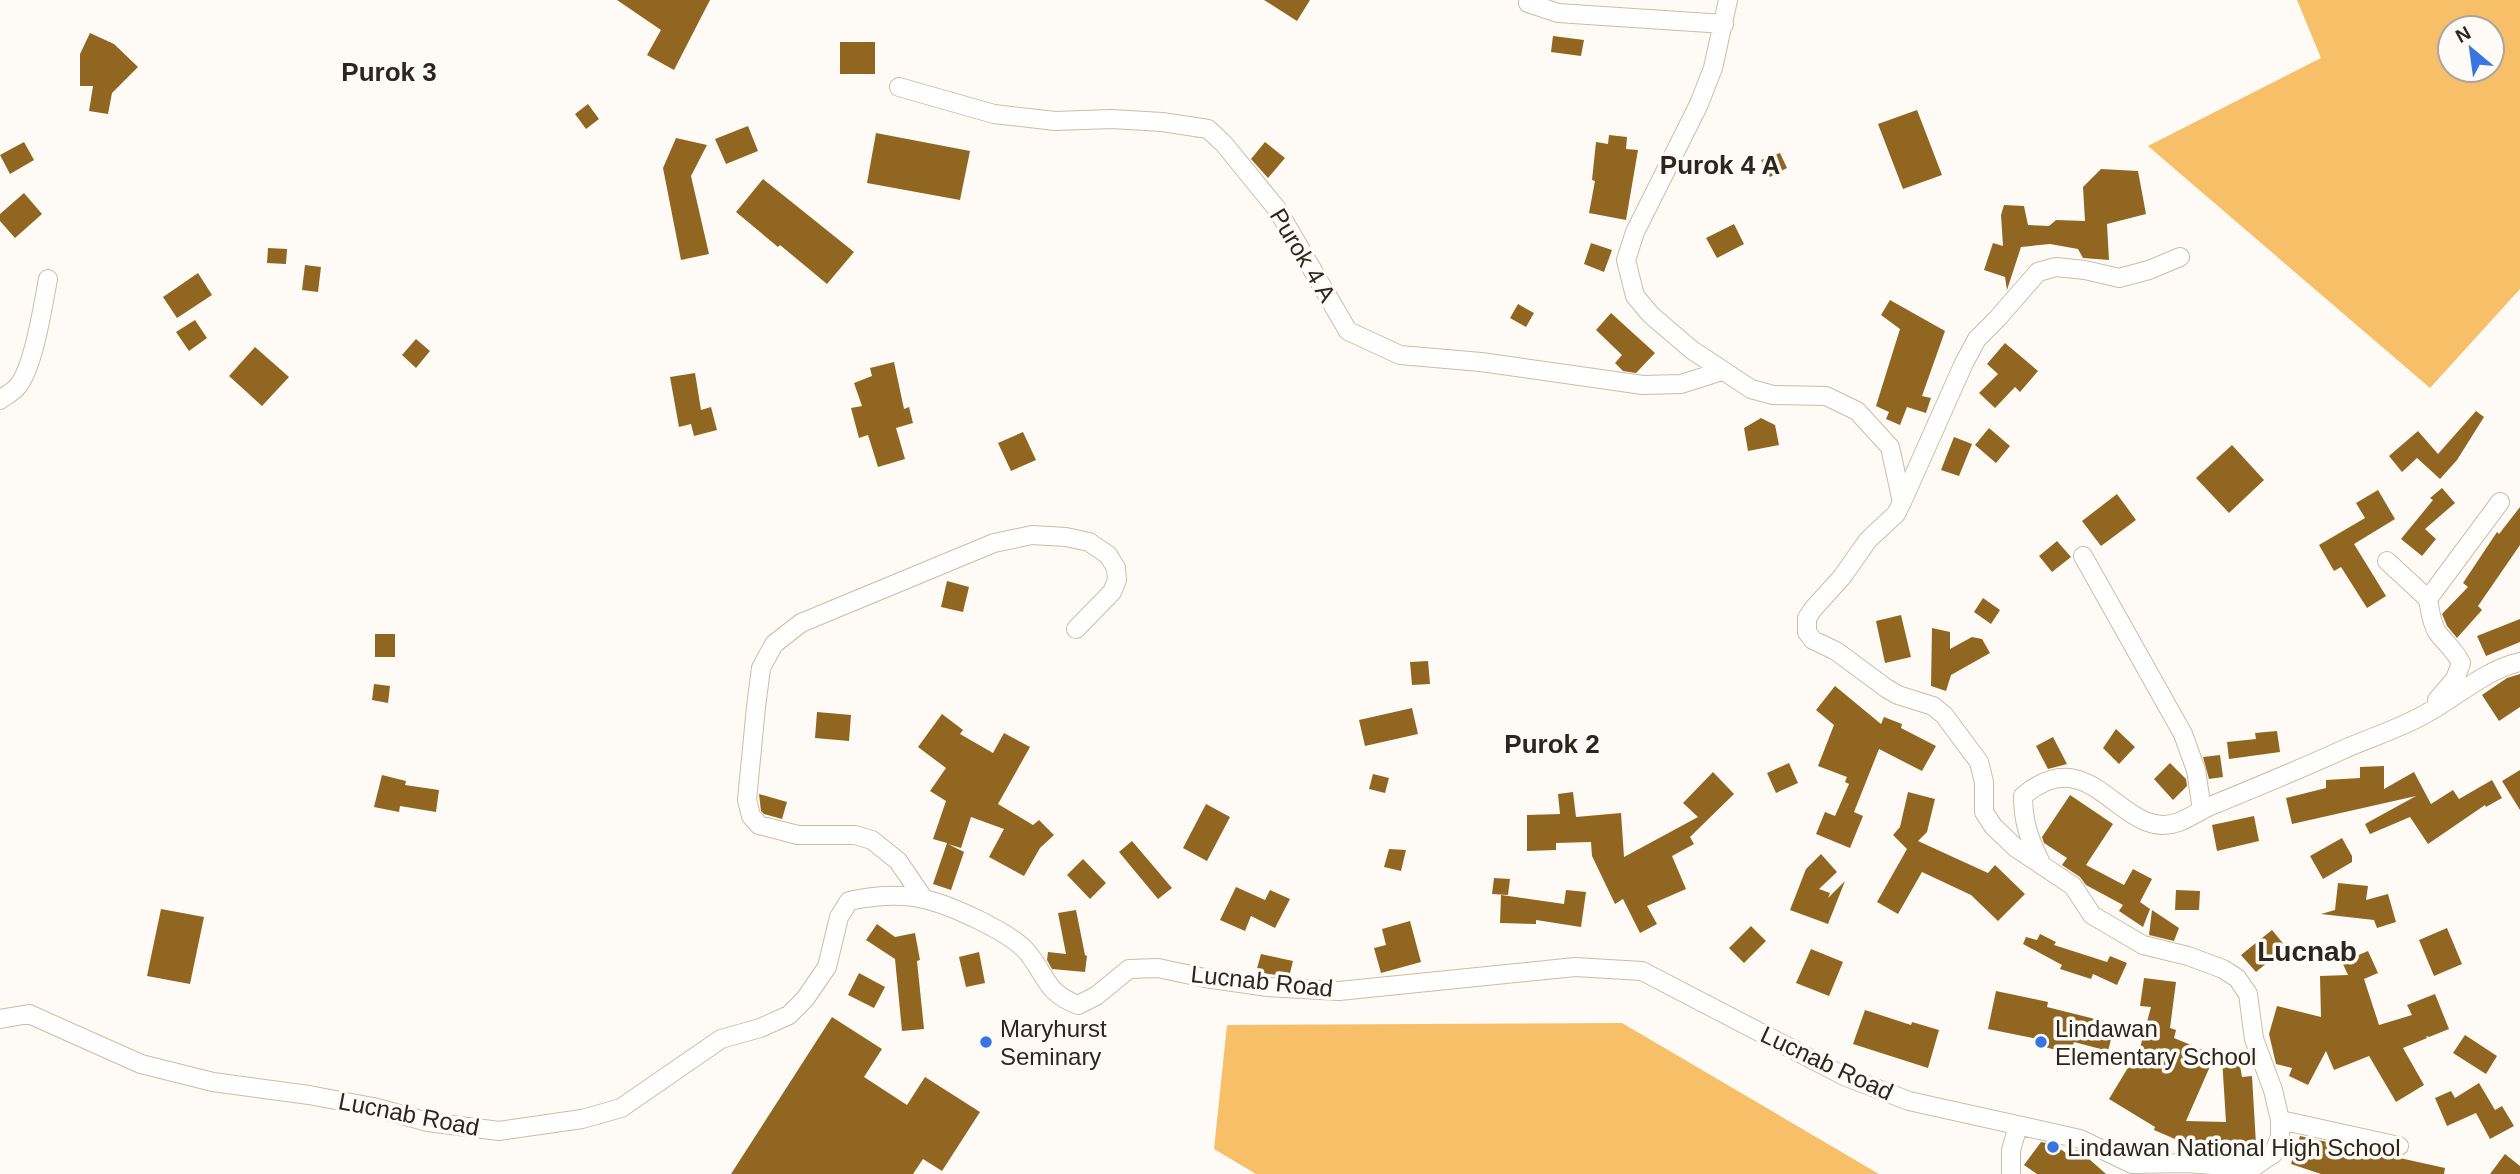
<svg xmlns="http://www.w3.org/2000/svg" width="2520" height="1174" viewBox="0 0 2520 1174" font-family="Helvetica,sans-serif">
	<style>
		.green { fill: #f8bf69; fill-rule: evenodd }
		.building { fill: #906621 }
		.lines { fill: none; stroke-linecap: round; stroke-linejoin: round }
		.minor-casing { stroke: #ccbca7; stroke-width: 20 }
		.minor { stroke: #fff; stroke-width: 18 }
		.poi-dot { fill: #3875e3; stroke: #fefaf6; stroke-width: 2.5 }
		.labels { text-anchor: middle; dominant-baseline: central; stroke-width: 7; stroke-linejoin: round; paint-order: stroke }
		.street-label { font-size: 24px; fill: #2c261e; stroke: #fefaf6 }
		.poi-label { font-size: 24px; fill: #2c261e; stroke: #fefaf6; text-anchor: start }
		.neighbourhood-label { font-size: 26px; font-weight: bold; fill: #2c261e; stroke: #fefaf6 }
		.quarter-label { font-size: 28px; font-weight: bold; fill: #2c261e; stroke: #fefaf6 }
	</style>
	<rect width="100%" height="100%" fill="#fefaf6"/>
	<path class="green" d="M 2297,0 L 2520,0 L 2520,289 L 2430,388 L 2148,146 L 2321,58 ZM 2492,28 L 2492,70 L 2450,70 L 2450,28 Z
		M 1622,1023 L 1879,1174 L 1256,1174 L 1214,1149 L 1227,1025 Z"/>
	<path class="building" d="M 617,0 L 710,0 L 674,70 L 647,55 L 661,30 Z
		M 1264,0 L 1310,0 L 1297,21 Z
		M 90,33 L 114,44 L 138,67 L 112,93 L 108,114 L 89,111 L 93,86 L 80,86 L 80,54 Z
		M 1553,36 L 1584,40 L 1581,56 L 1551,52 Z
		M 840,42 L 875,42 L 875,74 L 840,74 Z
		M 588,104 L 599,119 L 586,129 L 575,114 Z
		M 1917,110 L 1942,175 L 1903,189 L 1878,124 Z
		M 748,126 L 758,151 L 726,164 L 715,139 Z
		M 876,133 L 970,151 L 960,200 L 867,183 Z
		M 1609,135 L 1627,137 L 1626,149 L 1638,150 L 1626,220 L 1589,213 L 1595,181 L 1592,180 L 1596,142 L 1608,144 Z
		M 676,138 L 707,145 L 691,176 L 709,254 L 681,260 L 663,168 Z
		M 24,142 L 34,160 L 10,174 L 0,155 Z
		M 1265,142 L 1285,158 L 1268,178 L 1251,159 Z
		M 1780,153 L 1787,168 L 1770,177 L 1761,160 Z
		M 2101,169 L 2138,171 L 2146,214 L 2107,224 L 2109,260 L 2083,258 L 2078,249 L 2050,244 L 2021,247 L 2007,290 L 2005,277 L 1984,270 L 1993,243 L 2003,246 L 2001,215 L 2004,205 L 2024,206 L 2028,225 L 2049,226 L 2056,220 L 2085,221 L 2083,187 Z
		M 763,179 L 854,252 L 827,284 L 780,245 L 778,247 L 736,212 Z
		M 24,193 L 42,214 L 15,238 L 0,221 L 0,214 Z
		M 1734,224 L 1744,244 L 1717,258 L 1706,238 Z
		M 1591,243 L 1612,250 L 1604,272 L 1584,264 Z
		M 268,248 L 287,249 L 286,264 L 267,263 Z
		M 305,265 L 321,267 L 318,292 L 302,290 Z
		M 198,273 L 212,295 L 177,318 L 163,297 Z
		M 1890,300 L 1945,331 L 1922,396 L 1931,398 L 1926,413 L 1907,407 L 1900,425 L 1886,419 L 1889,412 L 1876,406 L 1900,329 L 1881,315 Z
		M 1518,304 L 1534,313 L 1526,327 L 1510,318 Z
		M 1611,313 L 1655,353 L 1636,373 L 1623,371 L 1615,363 L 1622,355 L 1596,330 Z
		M 195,320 L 207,338 L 189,351 L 176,332 Z
		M 416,339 L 430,351 L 416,368 L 402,355 Z
		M 2005,343 L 2038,371 L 2020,392 L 2015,387 L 1995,408 L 1979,393 L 1998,374 L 1987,364 Z
		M 255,347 L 289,377 L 262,406 L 229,376 Z
		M 894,362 L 904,409 L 909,407 L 913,423 L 896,428 L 905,459 L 878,467 L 868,435 L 859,438 L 851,408 L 862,406 L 854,383 L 872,376 L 870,368 Z
		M 695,373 L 701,410 L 711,407 L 717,430 L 694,436 L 691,424 L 679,427 L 670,377 Z
		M 2476,411 L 2484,417 L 2457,460 L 2440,479 L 2417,458 L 2402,472 L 2389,456 L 2418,431 L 2438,454 Z
		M 1761,418 L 1775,425 L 1779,445 L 1748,451 L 1744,428 Z
		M 1989,428 L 2010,446 L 1996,463 L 1975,445 Z
		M 1023,432 L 1036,460 L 1011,471 L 998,443 Z
		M 1954,437 L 1972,444 L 1959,476 L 1941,470 Z
		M 2232,445 L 2264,480 L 2229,513 L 2196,478 Z
		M 2442,488 L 2455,503 L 2425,529 L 2436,539 L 2422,556 L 2401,539 L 2433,500 L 2430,498 Z
		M 2378,490 L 2395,519 L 2354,544 L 2386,596 L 2367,608 L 2341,567 L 2334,571 L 2319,545 L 2365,518 L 2356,503 Z
		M 2117,494 L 2136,520 L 2101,546 L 2082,521 Z
		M 2520,507 L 2520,545 L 2478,606 L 2482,610 L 2457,638 L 2447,626 L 2442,614 L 2468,587 L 2463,583 L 2497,532 L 2499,534 Z
		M 2057,541 L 2071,557 L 2052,572 L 2039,556 Z
		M 947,581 L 969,587 L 963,612 L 941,607 Z
		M 1983,598 L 2000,610 L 1991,624 L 1974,612 Z
		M 1901,615 L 1911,657 L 1885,663 L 1876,621 Z
		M 2520,619 L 2520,642 L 2486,656 L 2477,636 Z
		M 1932,628 L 1950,632 L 1950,649 L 1972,637 L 1982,639 L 1990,653 L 1951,675 L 1946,691 L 1931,686 Z
		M 375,634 L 395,634 L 395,657 L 375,657 Z
		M 1428,661 L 1430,684 L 1412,685 L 1410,662 Z
		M 2520,674 L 2520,707 L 2499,721 L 2482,695 L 2507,678 Z
		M 374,684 L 390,686 L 388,703 L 372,700 Z
		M 1835,686 L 1881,724 L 1884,717 L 1902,724 L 1901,728 L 1936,746 L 1922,771 L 1879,749 L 1854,812 L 1863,816 L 1850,848 L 1816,834 L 1825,812 L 1835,816 L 1849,784 L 1845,782 L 1847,777 L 1818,766 L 1834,725 L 1816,710 Z
		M 1412,708 L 1418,734 L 1365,746 L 1359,720 Z
		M 817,712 L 851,715 L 849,741 L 815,738 Z
		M 942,714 L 963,730 L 960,734 L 993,753 L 1004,733 L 1030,747 L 998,804 L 1033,825 L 1039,820 L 1054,835 L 1040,848 L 1024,876 L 989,857 L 1004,829 L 971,817 L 961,848 L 948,844 L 964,852 L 951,890 L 933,884 L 947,843 L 933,839 L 946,801 L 930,791 L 946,768 L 918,747 Z
		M 2116,729 L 2135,747 L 2119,764 L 2103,748 Z
		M 2277,731 L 2280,752 L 2229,759 L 2227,742 L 2256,739 L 2255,733 Z
		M 2053,737 L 2067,764 L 2048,769 L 2036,746 Z
		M 2220,755 L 2223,777 L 2209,779 L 2203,757 Z
		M 1789,763 L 1798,783 L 1776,793 L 1767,773 Z
		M 2170,763 L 2186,779 L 2187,786 L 2173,800 L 2154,779 Z
		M 2384,766 L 2384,789 L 2414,772 L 2431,804 L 2453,790 L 2459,799 L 2492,780 L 2502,798 L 2486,807 L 2485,805 L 2428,844 L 2410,817 L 2370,834 L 2365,824 L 2416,796 L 2292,824 L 2286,798 L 2326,788 L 2326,780 L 2360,778 L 2360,767 Z
		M 2520,770 L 2520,810 L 2502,781 Z
		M 1713,772 L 1734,794 L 1690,837 L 1694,844 L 1672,856 L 1686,889 L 1647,906 L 1657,924 L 1640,933 L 1623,899 L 1615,904 L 1592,856 L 1591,842 L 1556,843 L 1556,850 L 1527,851 L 1527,815 L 1560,814 L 1558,794 L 1573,792 L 1576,817 L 1621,813 L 1624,857 L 1698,817 L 1683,803 Z
		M 1373,774 L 1389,778 L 1385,793 L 1369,789 Z
		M 382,775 L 406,781 L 405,785 L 439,790 L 436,812 L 400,806 L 399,812 L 374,807 Z
		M 1908,792 L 1935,799 L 1927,832 L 1918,841 L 1988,873 L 1995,865 L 2025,894 L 1998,921 L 1971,895 L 1922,872 L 1898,914 L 1877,902 L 1907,849 L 1893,835 L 1900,827 Z
		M 759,794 L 787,802 L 782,819 L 764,814 L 761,811 Z
		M 2070,795 L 2113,824 L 2086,865 L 2124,885 L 2133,869 L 2152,879 L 2140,902 L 2150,909 L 2143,927 L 2119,911 L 2123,905 L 2086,885 L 2080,877 L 2062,865 L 2067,858 L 2044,843 L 2042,837 Z
		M 1206,804 L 1230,817 L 1207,861 L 1183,848 Z
		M 2254,816 L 2259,841 L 2217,851 L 2212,825 Z
		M 2342,838 L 2352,856 L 2352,862 L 2323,879 L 2310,856 Z
		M 1132,841 L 1172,888 L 1158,899 L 1119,852 Z
		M 1389,849 L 1406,850 L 1401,871 L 1384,867 Z
		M 1821,854 L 1837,872 L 1819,889 L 1830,893 L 1828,898 L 1845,881 L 1828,924 L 1790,910 L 1806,869 Z
		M 1083,859 L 1106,883 L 1090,899 L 1067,875 Z
		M 1494,878 L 1510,879 L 1508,895 L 1492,894 Z
		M 2338,883 L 2368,886 L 2366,900 L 2388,894 L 2396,922 L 2377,928 L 2374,920 L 2321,914 L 2335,910 Z
		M 1236,887 L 1265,900 L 1270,890 L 1290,899 L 1275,928 L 1251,916 L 1245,931 L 1220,920 Z
		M 1566,890 L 1586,892 L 1581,927 L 1536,920 L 1536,924 L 1500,923 L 1501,895 L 1564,904 Z
		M 2176,890 L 2200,891 L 2199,910 L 2175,910 Z
		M 161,909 L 204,917 L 190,984 L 147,976 Z
		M 1076,910 L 1085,955 L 1087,956 L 1085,972 L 1052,969 L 1047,960 L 1048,952 L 1066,954 L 1058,913 Z
		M 2152,910 L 2179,928 L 2174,941 L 2149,935 Z
		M 1410,921 L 1421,962 L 1381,973 L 1374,948 L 1386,945 L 1382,929 Z
		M 877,924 L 895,937 L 915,933 L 920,960 L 917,961 L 924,1029 L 902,1031 L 895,959 L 866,940 Z
		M 1751,926 L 1766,941 L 1744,963 L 1729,948 Z
		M 2447,928 L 2462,964 L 2434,976 L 2419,940 Z
		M 2272,930 L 2286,947 L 2256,972 L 2241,955 Z
		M 2040,934 L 2056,942 L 2054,945 L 2107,962 L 2110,956 L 2127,963 L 2117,985 L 2093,974 L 2091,979 L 2060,969 L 2062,965 L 2023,944 L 2026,937 L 2037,940 Z
		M 1811,949 L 1843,962 L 1829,996 L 1796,983 Z
		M 2368,951 L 2378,973 L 2364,979 L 2379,1025 L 2412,1015 L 2407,1005 L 2435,994 L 2449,1029 L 2429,1037 L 2426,1036 L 2427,1038 L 2403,1048 L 2424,1085 L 2396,1102 L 2369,1056 L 2334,1070 L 2326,1051 L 2308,1085 L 2289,1076 L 2292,1068 L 2276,1064 L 2269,1034 L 2277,1006 L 2321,1017 L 2320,976 L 2348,975 L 2342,962 Z
		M 979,952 L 985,983 L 966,987 L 959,957 Z
		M 1261,954 L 1293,961 L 1289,977 L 1256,972 Z
		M 859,973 L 885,987 L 874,1008 L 848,995 Z
		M 2144,978 L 2176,982 L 2170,1028 L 2176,1030 L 2174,1038 L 2215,1055 L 2186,1121 L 2226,1122 L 2222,1058 L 2238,1055 L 2242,1077 L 2252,1076 L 2256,1144 L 2212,1147 L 2213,1143 L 2182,1142 L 2154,1130 L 2155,1127 L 2109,1099 L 2132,1061 L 2136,1063 L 2151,1007 L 2140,1006 Z
		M 1996,991 L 2048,1002 L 2047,1007 L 2115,1024 L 2108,1051 L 2074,1042 L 2070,1054 L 2045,1047 L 2047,1041 L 1988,1029 Z
		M 1865,1010 L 1911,1025 L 1912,1022 L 1939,1030 L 1928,1068 L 1853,1044 Z
		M 832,1017 L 882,1049 L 864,1077 L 907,1105 L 925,1077 L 980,1112 L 942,1171 L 923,1159 L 913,1174 L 731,1174 Z
		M 2465,1035 L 2497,1056 L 2486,1074 L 2453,1053 Z
		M 2479,1083 L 2495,1110 L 2502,1106 L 2514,1126 L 2490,1139 L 2476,1113 L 2447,1126 L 2435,1098 L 2451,1091 L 2455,1098 Z
		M 2300,1136 L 2445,1168 L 2444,1174 L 2321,1174 L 2291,1164 Z
		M 2041,1142 L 2055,1145 L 2070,1156 L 2076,1150 L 2080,1151 L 2106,1174 L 2037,1174 L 2024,1165 Z
		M 2505,1154 L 2520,1166 L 2520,1174 L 2490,1174 Z"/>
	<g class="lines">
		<g class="minor-casing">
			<path id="minor" d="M 1528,3 L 1558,13 L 1724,24
				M 899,87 L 994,114 L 1055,121 L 1112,119 L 1162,122 L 1208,129 L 1224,144 L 1277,209 L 1348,331 L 1400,355 L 1481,362 L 1643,385 L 1681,384 L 1722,371
				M 0,400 C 5,396 13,392 18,386 C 34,366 43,305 48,279
				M 1902,502 L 1964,363 L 1977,339 L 1997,319 L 2038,272 L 2056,267 L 2085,270 L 2119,278 L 2149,270 L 2180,257
				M 2083,556 L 2183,734 L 2196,770 L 2202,810
				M 2387,561 L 2428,599
				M 2437,700 L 2455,679 L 2461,663 C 2455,650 2445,643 2437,632 C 2431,622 2430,610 2428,599 L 2500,502
				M 2040,861 C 2029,839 2023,821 2023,796 C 2093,736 2121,844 2179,822 C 2189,818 2198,812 2208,807 C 2252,789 2296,771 2340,751 C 2368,738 2400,729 2427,713 C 2458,696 2485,670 2520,662
				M 924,899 L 898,861 L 872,840 L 855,835 L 798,835 L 759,825 L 751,816 L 747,800 L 756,707 L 761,668 L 774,644 L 801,623 L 994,543 L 1032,535 L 1066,537 L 1089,542 L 1108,555 L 1116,568 L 1117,580 L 1112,592 L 1076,629
				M 0,1019 L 29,1014 L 141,1064 L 213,1082 L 309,1095 L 373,1107 L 428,1122 L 499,1131 L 582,1119 L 621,1108 L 721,1039 L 760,1028 L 789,1015 L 805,999 L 827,967 L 839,917 L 849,901 C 873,896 899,893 924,899 C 950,905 1011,932 1028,953 C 1047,977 1046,993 1078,1005 L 1096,996 L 1129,969 L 1158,968 L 1205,978 L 1268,987 L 1339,991 L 1575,967 L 1642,971 L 1844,1076 L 1909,1101 L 2080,1139 L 2132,1164 L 2187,1163 L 2252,1168 L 2273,1154 L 2280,1137 L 2280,1120 L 2273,1090 L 2254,1039 L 2248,994 L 2237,978 L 2223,969 L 2188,956 L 2143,945 L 2092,915 L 2073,886 L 2016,848 L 1993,826 L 1984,812 L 1984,782 L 1979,762 L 1944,715 L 1933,706 L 1898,695 L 1886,688 L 1836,651 L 1813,640 L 1807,632 L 1807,618 L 1813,609 L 1842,577 L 1868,540 L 1896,514 L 1902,502 L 1890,447 L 1857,411 L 1826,396 L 1773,395 L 1751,389 L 1692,350 L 1651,315 L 1635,296 L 1626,260 L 1635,232 L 1699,104 L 1713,68 L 1728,0
				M 2280,1120 L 2399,1146
				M 2011,1174 L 2011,1150 L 2018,1126"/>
		</g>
		<use href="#minor" class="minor"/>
	</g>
	<g class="poi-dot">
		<circle cx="986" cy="1042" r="7"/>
		<circle cx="2041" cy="1042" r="7"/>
		<circle cx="2053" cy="1147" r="7"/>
	</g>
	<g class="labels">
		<g class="street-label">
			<text transform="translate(1303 255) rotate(59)">Purok 4 A</text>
			<text transform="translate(1262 981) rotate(6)">Lucnab Road</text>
			<text transform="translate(1827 1063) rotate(25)">Lucnab Road</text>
			<text transform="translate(409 1114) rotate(11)">Lucnab Road</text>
		</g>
		<g class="poi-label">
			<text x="1000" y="1028">Maryhurst<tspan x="1000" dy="28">Seminary</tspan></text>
			<text x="2055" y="1028">Lindawan<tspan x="2055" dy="28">Elementary School</tspan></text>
			<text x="2067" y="1147">Lindawan National High School</text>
		</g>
		<g class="neighbourhood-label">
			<text x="389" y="72">Purok 3</text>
			<text x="1720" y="165">Purok 4 A</text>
			<text x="1552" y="744">Purok 2</text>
		</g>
		<g class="quarter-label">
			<text x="2307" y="951">Lucnab</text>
		</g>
	</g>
	<g transform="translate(2471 49) rotate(331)"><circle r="33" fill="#fefaf6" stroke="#aaa5a0" stroke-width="2"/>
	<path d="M0-5L12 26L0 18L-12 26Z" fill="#3875e3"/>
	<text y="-10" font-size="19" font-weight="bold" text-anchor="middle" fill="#2c261e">N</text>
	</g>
</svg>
